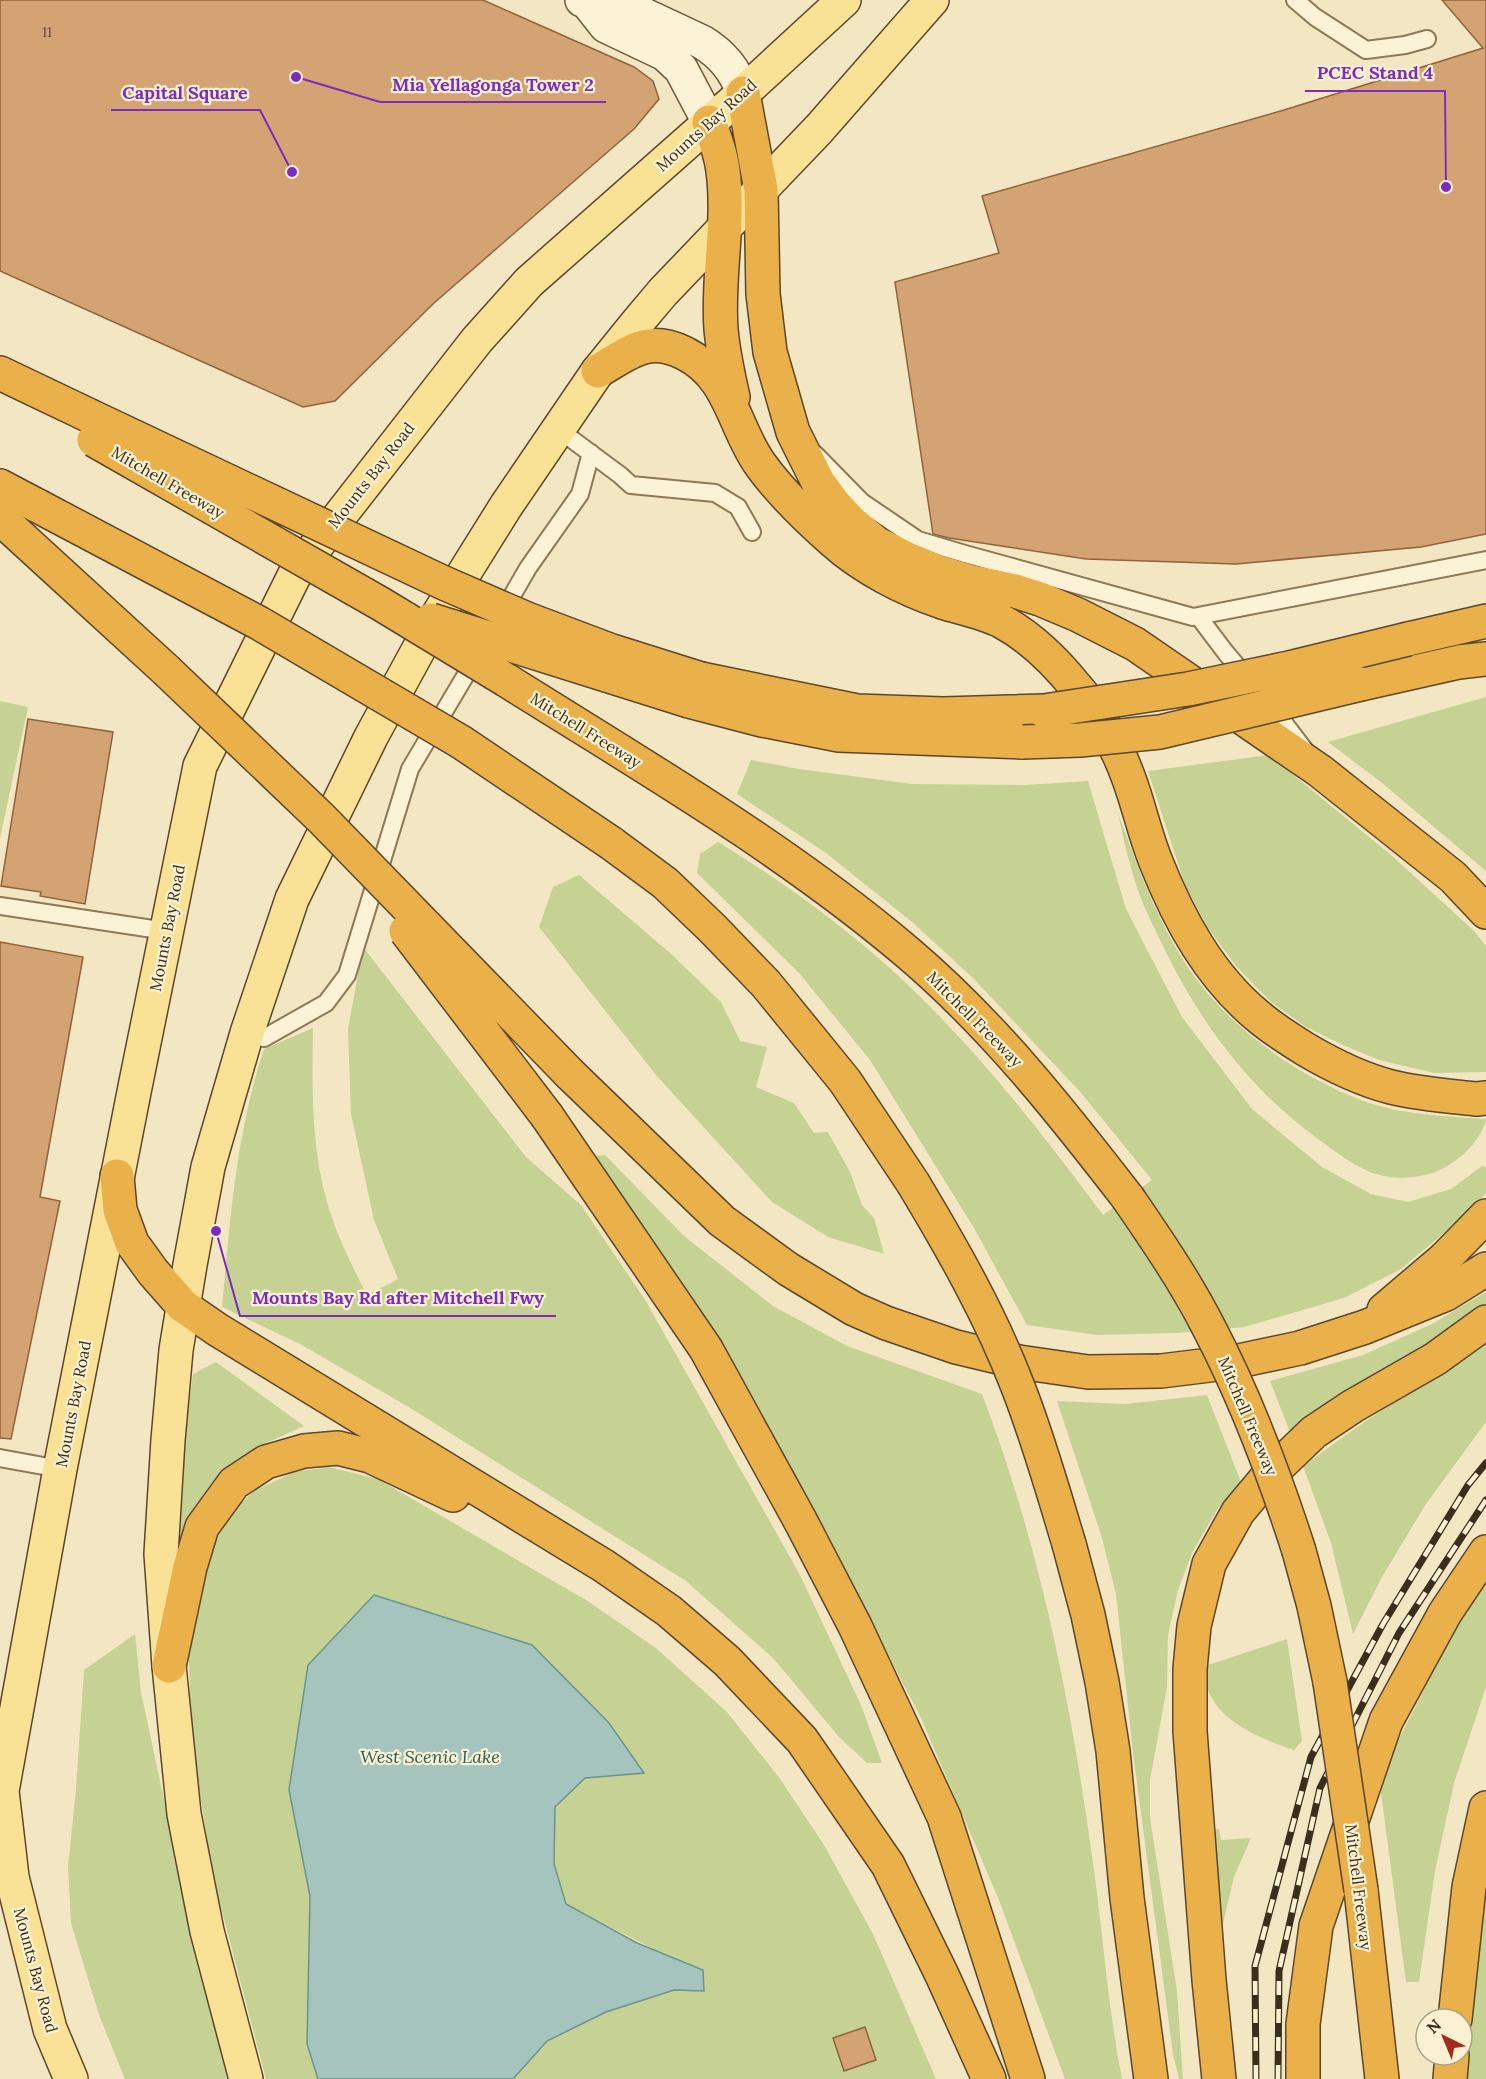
<svg xmlns="http://www.w3.org/2000/svg" width="1486" height="2079" viewBox="0 0 1486 2079" font-family="Lora,serif">
	<style>
		.green { fill: #c6d294 }
		.water { fill: #a5c4bd; stroke: #6a948d; stroke-width: 1.5 }
		.building { fill: #d4a374; stroke: #90633a; stroke-width: 1.5 }
		.lines { fill: none; stroke-linecap: round; stroke-linejoin: round }
		.lane-casing { stroke: #8e7857; stroke-width: 20 }
		.secondary-casing { stroke: #70593a; stroke-width: 36 }
		.primary-casing { stroke: #5c462c; stroke-width: 36 }
		.highway-casing { stroke: #5c462c; stroke-width: 36 }
		.lane { stroke: #fcf3d6; stroke-width: 16 }
		.secondary { stroke: #fcf3d6; stroke-width: 33 }
		.primary { stroke: #f9e296; stroke-width: 33 }
		.highway { stroke: #eab04a; stroke-width: 33 }
		.rail-casing { stroke: #3c2e1d; stroke-width: 7 }
		.rail { stroke: #f9f1d2; stroke-width: 4.5; stroke-dasharray: 14; stroke-linecap: butt }
		.highway-bridge-casing { stroke: #5c462c; stroke-width: 36; stroke-linecap: butt }
		.highway-bridge { stroke: #eab04a; stroke-width: 33 }
		.labels { text-anchor: middle; dominant-baseline: central; stroke-width: 4.5; stroke-linejoin: round; paint-order: stroke }
		.number-label { font-size: 14px; fill: #624b33 }
		.street-label { font-size: 16px; fill: #3c2e1d; stroke: #f9f1d2 }
		.water-label { font-size: 18px; font-style: italic; fill: #2a5d5e; stroke: #f9f1d2 }
		.leader { fill: none; stroke: #7b2cbf; stroke-width: 2 }
		.callout-dot { fill: #7b2cbf; stroke: #f9f1d2; stroke-width: 2 }
		.callout-label { font-size: 18px; text-anchor: middle; font-weight: bold; fill: #7b2cbf; stroke: #f9f1d2; stroke-width: 4.5; stroke-linejoin: round; paint-order: stroke }
	</style>
	<rect width="100%" height="100%" fill="#f2e7c2"/>
	<path class="green" d="M 1486,697 L 1486,871 L 1382,783 L 1328,742 Z
		M 0,701 L 28,707 L 0,838 Z
		M 1269,755 L 1391,855 L 1473,930 L 1486,946 L 1486,1072 L 1434,1073 L 1379,1060 L 1343,1045 L 1306,1027 L 1271,1002 L 1236,966 L 1208,928 L 1185,885 L 1148,771 Z
		M 751,760 L 799,769 L 912,784 L 1026,785 L 1088,781 L 1126,909 L 1182,1017 L 1252,1109 L 1322,1167 L 1371,1194 L 1408,1202 L 1451,1189 L 1482,1166 L 1486,1167 L 1486,1193 L 1471,1210 L 1401,1269 L 1344,1298 L 1244,1327 L 1177,1333 L 1097,1335 L 1027,1325 L 974,1228 L 870,1060 L 799,973 L 697,873 L 700,854 L 718,842 C 780,880 839,922 893,971 C 973,1044 1039,1129 1103,1215 L 1152,1180 L 1082,1094 L 975,980 L 912,922 L 826,853 L 737,794 Z
		M 1118,813 C 1135,860 1152,907 1177,950 C 1217,1019 1287,1071 1361,1100 C 1400,1115 1445,1116 1486,1119 C 1481,1144 1450,1170 1425,1175 C 1378,1185 1355,1166 1318,1139 C 1248,1088 1198,1020 1161,942 C 1154,927 1146,912 1140,896 C 1130,869 1124,841 1118,813 Z
		M 579,875 L 670,953 L 721,1002 L 740,1041 L 767,1047 L 756,1087 L 794,1103 L 814,1133 L 828,1132 L 850,1172 L 862,1205 L 874,1218 L 884,1254 L 828,1237 L 772,1202 L 656,1075 L 539,927 L 553,887 Z
		M 363,947 L 526,1157 L 581,1205 L 647,1303 L 800,1575 L 861,1705 L 882,1763 L 867,1763 L 839,1737 L 774,1659 L 686,1581 L 407,1406 L 300,1344 L 222,1307 C 230,1220 236,1133 264,1049 L 313,1028 C 312,1086 311,1146 327,1202 C 336,1234 352,1266 367,1295 L 398,1279 L 374,1220 L 351,1114 L 348,1029 Z
		M 605,1155 L 684,1236 L 773,1306 L 847,1346 L 982,1394 C 1040,1546 1071,1702 1093,1863 C 1103,1934 1108,2008 1122,2079 L 1065,2079 L 999,1900 L 921,1718 L 823,1529 L 710,1330 L 591,1156 Z
		M 1486,1292 L 1486,1310 L 1290,1432 L 1270,1381 L 1363,1355 L 1432,1324 Z
		M 1486,1342 L 1486,1422 L 1426,1504 L 1383,1575 L 1353,1634 L 1331,1543 L 1303,1466 L 1357,1427 Z
		M 216,1362 L 304,1426 L 255,1448 L 214,1483 L 181,1550 L 173,1550 L 182,1454 L 193,1374 Z
		M 1207,1395 L 1241,1482 L 1217,1510 L 1193,1551 L 1178,1590 L 1168,1635 L 1167,1687 L 1150,1780 L 1150,1818 L 1177,1991 L 1183,2079 L 1179,2079 L 1173,2054 L 1133,1753 L 1116,1594 L 1102,1538 L 1057,1401 L 1125,1404 Z
		M 329,1467 L 378,1479 L 586,1600 L 656,1648 L 727,1712 L 778,1776 L 824,1845 L 873,1934 L 936,2079 L 513,2079 L 547,2041 L 606,2012 L 674,1990 L 704,1991 L 665,1955 L 566,1904 L 554,1864 L 555,1807 L 585,1778 L 644,1773 L 289,1790 L 310,1896 L 307,2044 L 318,2079 L 266,2079 L 213,1877 L 192,1743 L 188,1638 L 204,1568 L 227,1517 L 254,1491 L 294,1472 Z
		M 1486,1566 L 1486,1687 L 1454,1783 L 1435,1871 L 1419,1982 L 1406,1982 L 1379,1778 L 1426,1686 L 1417,1678 Z
		M 135,1634 L 141,1692 L 185,1898 L 227,2079 L 125,2079 L 99,2015 L 71,1923 L 68,1867 L 76,1789 L 84,1670 Z
		M 1287,1639 L 1302,1741 L 1294,1750 C 1267,1741 1226,1725 1212,1698 C 1206,1689 1205,1677 1202,1667 Z
		M 1205,1829 L 1219,1829 L 1221,1840 L 1251,1838 L 1234,1877 L 1222,1928 Z
		M 1486,1897 L 1486,2079 L 1468,2079 L 1467,2060 Z"/>
	<path class="water" d="M 374,1595 L 532,1645 L 609,1723 L 644,1773 L 585,1778 L 555,1807 L 554,1864 L 566,1904 L 637,1943 L 703,1970 L 704,1991 L 674,1990 L 606,2012 L 547,2041 L 513,2079 L 318,2079 L 307,2044 L 310,1896 L 289,1790 L 308,1665 Z"/>
	<path class="building" d="M 0,0 L 483,0 L 634,67 L 653,81 L 659,99 L 634,129 L 434,303 L 335,401 L 303,407 L 0,271 Z
		M 1442,0 L 1486,0 L 1486,534 L 1421,547 L 1236,564 L 1086,559 L 949,538 L 933,534 L 895,282 L 999,253 L 982,196 L 1284,110 L 1483,48 Z
		M 28,719 L 113,732 L 85,904 L 40,896 L 41,892 L 1,886 Z
		M 0,942 L 83,957 L 40,1197 L 60,1201 L 11,1439 L 0,1438 Z
		M 865,2027 L 876,2060 L 844,2071 L 833,2038 Z"/>
	<g class="lines">
		<g class="lane-casing">
			<path id="lane" d="M 1295,0 L 1315,17 L 1366,50 L 1405,45 L 1427,39
				M 558,429 L 620,475 L 631,485 L 715,493 L 738,507 L 752,532
				M 815,454 L 862,502 L 918,540 L 965,554 L 1193,617 L 1486,560
				M 502,613 L 528,568 L 580,494 L 591,453
				M 1198,616 L 1226,653 L 1248,679
				M 1269,703 L 1304,749
				M 0,906 L 166,931
				M 247,1033 L 264,1038 L 326,1003 L 347,975 L 410,769 L 477,656
				M 0,1458 L 60,1469"/>
		</g>
		<g class="secondary-casing">
			<path id="secondary" d="M 582,0 L 587,2 L 623,5 L 702,42 C 722,54 736,71 743,93
				M 587,2 L 606,26 L 665,54 L 681,69 L 709,122"/>
		</g>
		<g class="primary-casing">
			<path id="primary" d="M 71,2079 L 50,2029 L 12,1877 L 2,1791 L 60,1469 L 135,1087 L 200,766 L 296,572 L 477,340 L 529,282 L 743,93 L 844,0
				M 246,2079 L 207,1931 L 184,1814 L 169,1666 L 161,1554 L 168,1440 L 176,1350 L 190,1265 L 208,1167 L 247,1033 L 292,899 L 371,737 L 433,623 L 506,506 L 598,371 L 636,324 L 663,292 L 819,129 L 932,0"/>
		</g>
		<g class="highway-casing">
			<path id="highway" d="M 743,93 L 761,190 L 763,294 L 770,352 L 793,432 L 818,482 L 835,505 L 852,523 L 876,543 L 905,558 L 939,572 L 972,582 L 1015,591 L 1040,599 L 1078,615 L 1135,644 L 1320,771 L 1453,877 L 1486,912
				M 709,122 C 715,138 721,154 723,171 C 730,223 717,276 721,329 C 723,352 728,375 733,397
				M 598,371 C 629,353 647,335 684,353 C 731,376 733,426 760,464 C 780,492 807,518 833,541 C 863,568 904,589 942,602 C 961,608 983,612 1001,621 C 1031,637 1055,661 1076,687 C 1099,713 1117,746 1129,779 C 1139,806 1145,835 1156,862 C 1179,920 1210,977 1259,1017 C 1273,1029 1289,1039 1305,1049 C 1332,1065 1360,1079 1391,1087 C 1419,1094 1448,1096 1477,1099 L 1486,1098
				M 0,373 L 88,415
				M 0,486 L 38,506
				M 0,518 L 166,670
				M 1408,639 L 1486,621
				M 701,679 L 857,711 L 943,714 L 1044,711
				M 506,680 C 643,766 784,848 907,952 C 992,1024 1060,1110 1128,1198
				M 1361,684 L 1459,662 L 1486,659
				M 689,701 L 762,720 L 839,735 L 1023,742
				M 611,843 L 665,883 L 713,929 L 766,984 L 845,1081 L 913,1183
				M 570,1074 L 722,1221 L 788,1269 L 854,1309 L 886,1323 L 956,1347 L 1019,1362 L 1088,1372 L 1161,1371 L 1234,1362 L 1300,1348 L 1365,1327 L 1446,1294 L 1486,1269
				M 547,1116 L 706,1349 L 801,1522 L 855,1626 L 944,1817 L 1028,2079
				M 117,1176 L 120,1210 L 132,1243 L 153,1272 L 183,1306 L 218,1330 L 604,1566 L 669,1611 L 727,1661 L 802,1740 L 888,1865 L 942,1975 L 989,2079
				M 1384,1310 L 1444,1259 L 1486,1216
				M 1069,1544 L 1088,1615 L 1102,1682 L 1113,1751 L 1127,1898 L 1151,2079
				M 1299,1551 L 1314,1606 L 1330,1682
				M 169,1666 L 190,1567 L 202,1527 L 234,1483 L 266,1462 L 304,1451 L 338,1448 L 370,1456 L 453,1495
				M 1361,1890 L 1382,2079
				M 1455,2019 L 1469,1887 L 1486,1808
				M 1219,2079 L 1209,1980 L 1190,1731 L 1190,1669 L 1194,1626 L 1209,1564 L 1238,1512 L 1268,1476 L 1314,1432 L 1353,1406 L 1435,1359 L 1486,1322
				M 1303,2079 L 1303,2024 L 1316,1926 L 1386,1721 L 1445,1613 L 1486,1552
				M 1450,2079 L 1452,2055"/>
		</g>
		<use href="#lane" class="lane"/>
		<use href="#secondary" class="secondary"/>
		<use href="#primary" class="primary"/>
		<use href="#highway" class="highway"/>
		<g class="rail-casing">
			<path id="rail" d="M 1256,2079 L 1255,1966 L 1311,1757 L 1383,1624 L 1468,1485 L 1486,1463
				M 1278,2079 L 1279,1971 L 1320,1788 L 1399,1633 L 1486,1500"/>
		</g>
		<use href="#rail" class="rail"/>
		<g class="highway-bridge-casing">
			<path id="highway-bridge" d="M 88,415 L 444,583 L 527,619 L 612,651 L 701,679
				M 94,440 L 381,604 L 506,680
				M 38,506 L 259,623 L 461,742 L 611,843
				M 431,620 L 689,701
				M 166,670 L 322,819 L 570,1074
				M 1044,711 L 1188,689 L 1289,668 L 1408,639
				M 1023,742 L 1080,740 L 1160,732 L 1361,684
				M 406,931 L 547,1116
				M 913,1183 C 952,1248 991,1316 1018,1387 C 1038,1438 1053,1491 1069,1544
				M 1128,1198 C 1156,1239 1185,1281 1208,1326 C 1246,1398 1274,1473 1299,1551
				M 1330,1682 L 1361,1890"/>
		</g>
		<use href="#highway-bridge" class="highway-bridge"/>
	</g>
	<g class="labels">
		<g class="number-label">
			<text x="47" y="32">11</text>
		</g>
		<g class="street-label">
			<text transform="translate(706 125) rotate(-42)">Mounts Bay Road</text>
			<text transform="translate(371 475) rotate(-52)">Mounts Bay Road</text>
			<text transform="translate(168 482) rotate(30)">Mitchell Freeway</text>
			<text transform="translate(586 730) rotate(32)">Mitchell Freeway</text>
			<text transform="translate(167 928) rotate(-79)">Mounts Bay Road</text>
			<text transform="translate(975 1019) rotate(45)">Mitchell Freeway</text>
			<text transform="translate(73 1404) rotate(-79)">Mounts Bay Road</text>
			<text transform="translate(1248 1416) rotate(67)">Mitchell Freeway</text>
			<text transform="translate(1359 1887) rotate(83)">Mitchell Freeway</text>
			<text transform="translate(36 1970) rotate(75)">Mounts Bay Road</text>
		</g>
		<g class="water-label">
			<text x="430" y="1756">West Scenic Lake</text>
		</g>
	</g>
	<path class="leader" d="M1446 187L1445 91H1305M296 77L380 102H606M292 172L260 110H111M216 1231L240 1316H556"/>
	<g class="callout-dot">
		<circle cx="1446" cy="187" r="6"/>
		<circle cx="296" cy="77" r="6"/>
		<circle cx="292" cy="172" r="6"/>
		<circle cx="216" cy="1231" r="6"/>
	</g>
	<g class="callout-label">
		<text x="1375" y="79">PCEC Stand 4</text>
		<text x="493" y="91">Mia Yellagonga Tower 2</text>
		<text x="185" y="99">Capital Square</text>
		<text x="398" y="1304">Mounts Bay Rd after Mitchell Fwy</text>
	</g>
	<g transform="translate(1444 2037) rotate(317)"><circle r="28" fill="#f9f1d2" stroke="#ada38a" stroke-width="1.5"/>
	<path d="M0-4.5L10 22L0 15L-10 22Z" fill="#a32a21"/>
	<text y="-9" font-size="16" font-weight="bold" text-anchor="middle" fill="#3c2e1d">N</text>
	</g>
</svg>
